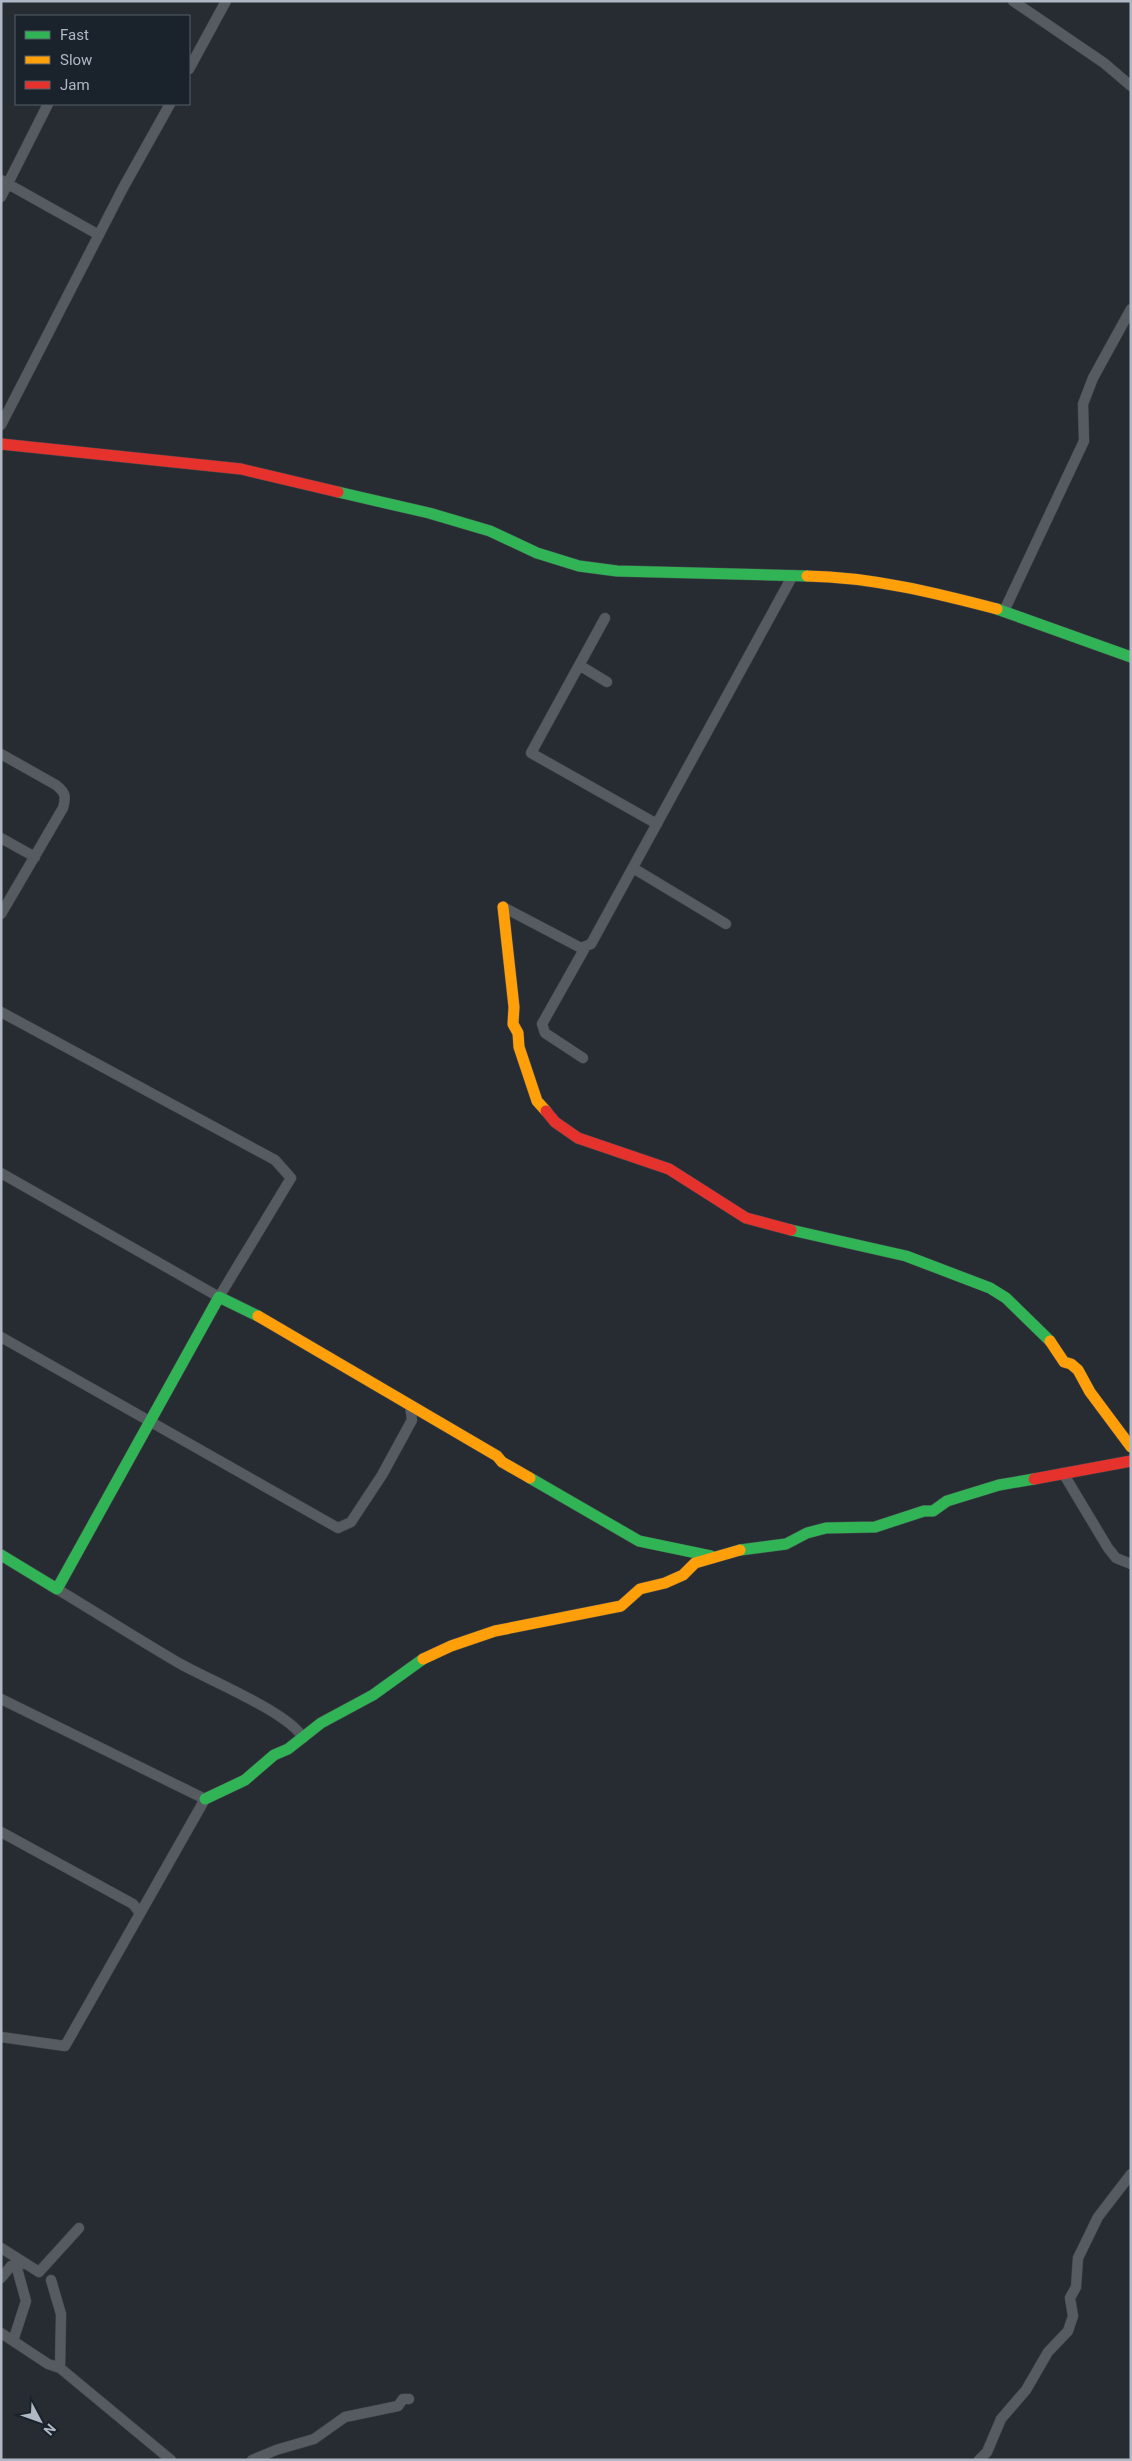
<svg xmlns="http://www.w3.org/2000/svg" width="1132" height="2461" viewBox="0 0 1132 2461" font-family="Roboto,sans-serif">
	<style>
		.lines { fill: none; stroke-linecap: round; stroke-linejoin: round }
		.street-casing { stroke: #44484d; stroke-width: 11 }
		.fast-casing { stroke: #44484d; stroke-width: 12 }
		.slow-casing { stroke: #44484d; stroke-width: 12 }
		.jam-casing { stroke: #44484d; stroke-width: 12 }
		.street { stroke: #565a61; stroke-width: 10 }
		.fast { stroke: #30b455; stroke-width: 11 }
		.slow { stroke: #ff9f0a; stroke-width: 11 }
		.jam { stroke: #e5322d; stroke-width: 11 }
	</style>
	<rect width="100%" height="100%" fill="#262c32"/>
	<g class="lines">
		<g class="street-casing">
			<path id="street" d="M 1013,1 L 1104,63 L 1131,86
				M 189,69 L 226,1
				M 1,180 L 99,235
				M 1,197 L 48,104
				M 1,425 L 123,188 L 170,104
				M 1004,611 L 1084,441 L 1083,404 L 1093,378 L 1131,309
				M 605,618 L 531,753 L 657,824
				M 579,665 L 607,682
				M 1,754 L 56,785 C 66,793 66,797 63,808 L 1,914
				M 1,838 L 35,857
				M 633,868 L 726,924
				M 503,907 L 581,948 L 591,944 L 793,575
				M 1,1012 L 275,1160 L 291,1178 L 219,1297 L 1,1173
				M 583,1058 L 545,1033 L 542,1024 L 586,946
				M 1,1337 L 338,1528 L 351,1522 L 382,1475 L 412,1420 L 410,1405
				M 1063,1473 L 1108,1548 L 1116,1558 L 1131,1564
				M 57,1589 C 97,1613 136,1638 177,1662 C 206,1679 289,1712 303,1738
				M 1,1699 L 205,1799 L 65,2046 L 1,2037
				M 1,1832 L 133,1904 L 140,1913
				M 1,2248 L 39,2272 L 79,2228
				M 1,2278 L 11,2266 L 22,2264
				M 51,2280 L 61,2314 L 60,2368
				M 1,2333 L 48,2364 L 60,2368 L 171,2460
				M 13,2341 L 26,2301 L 16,2265
				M 252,2460 L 276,2450 L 314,2439 L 345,2417 L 398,2406 L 403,2399 L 409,2399
				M 979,2460 L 987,2452 L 1001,2419 L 1026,2390 L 1048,2352 L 1068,2331 L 1073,2316 L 1070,2298 L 1076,2287 L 1078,2258 L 1098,2217 L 1131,2174"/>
		</g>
		<g class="fast-casing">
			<path id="fast" d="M 338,492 L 429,513 L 490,531 L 537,553 L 579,566 L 617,571 L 807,576
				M 997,609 L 1131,657
				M 791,1230 L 906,1256 L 990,1288 L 1006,1298 L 1050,1341
				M 530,1478 L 639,1541 L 711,1556
				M 740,1550 L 786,1544 L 807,1533 L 826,1528 L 875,1527 L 924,1511 L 933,1511 L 947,1501 L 999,1485 L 1034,1479
				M 1,1555 L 57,1589 L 219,1297 L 258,1316
				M 205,1799 L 245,1780 L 274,1755 L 288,1749 L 321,1723 L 373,1695 L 423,1659"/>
		</g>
		<g class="slow-casing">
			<path id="slow" d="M 807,576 C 871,577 936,593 997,609
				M 503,907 L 514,1007 L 513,1024 L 518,1033 L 519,1047 L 537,1101 L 546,1111
				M 258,1316 L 497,1456 L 502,1462 L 530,1478
				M 1050,1341 L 1064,1362 L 1071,1364 L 1078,1370 L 1090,1392 L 1131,1447
				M 423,1659 L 451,1646 L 495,1631 L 621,1606 L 640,1589 L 665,1583 L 683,1575 L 695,1563 L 740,1550"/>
		</g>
		<g class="jam-casing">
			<path id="jam" d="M 1,444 L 241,469 L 338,492
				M 546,1111 L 555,1122 L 578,1138 L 669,1169 L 746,1218 L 791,1230
				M 1034,1479 L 1131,1461"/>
		</g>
		<use href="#street" class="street"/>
		<use href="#fast" class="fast"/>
		<use href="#slow" class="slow"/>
		<use href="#jam" class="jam"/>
	</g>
	<rect width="1132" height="2461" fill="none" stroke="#afb8c4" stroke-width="5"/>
	<rect x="15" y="15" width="175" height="90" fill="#1a222c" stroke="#565e69"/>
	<rect x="25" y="31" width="25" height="8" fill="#30b455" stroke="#565e69"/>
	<text x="60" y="40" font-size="15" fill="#afb8c4">Fast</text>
	<rect x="25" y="56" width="25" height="8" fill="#ff9f0a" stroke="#565e69"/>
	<text x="60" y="65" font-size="15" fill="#afb8c4">Slow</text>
	<rect x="25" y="81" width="25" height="8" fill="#e5322d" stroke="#565e69"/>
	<text x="60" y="90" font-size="15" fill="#afb8c4">Jam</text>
	<g transform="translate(40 2421) rotate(131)" stroke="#1a222c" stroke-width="4" paint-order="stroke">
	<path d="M0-4L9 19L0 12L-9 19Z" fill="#afb8c4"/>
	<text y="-8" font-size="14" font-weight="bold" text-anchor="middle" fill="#afb8c4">N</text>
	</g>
</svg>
